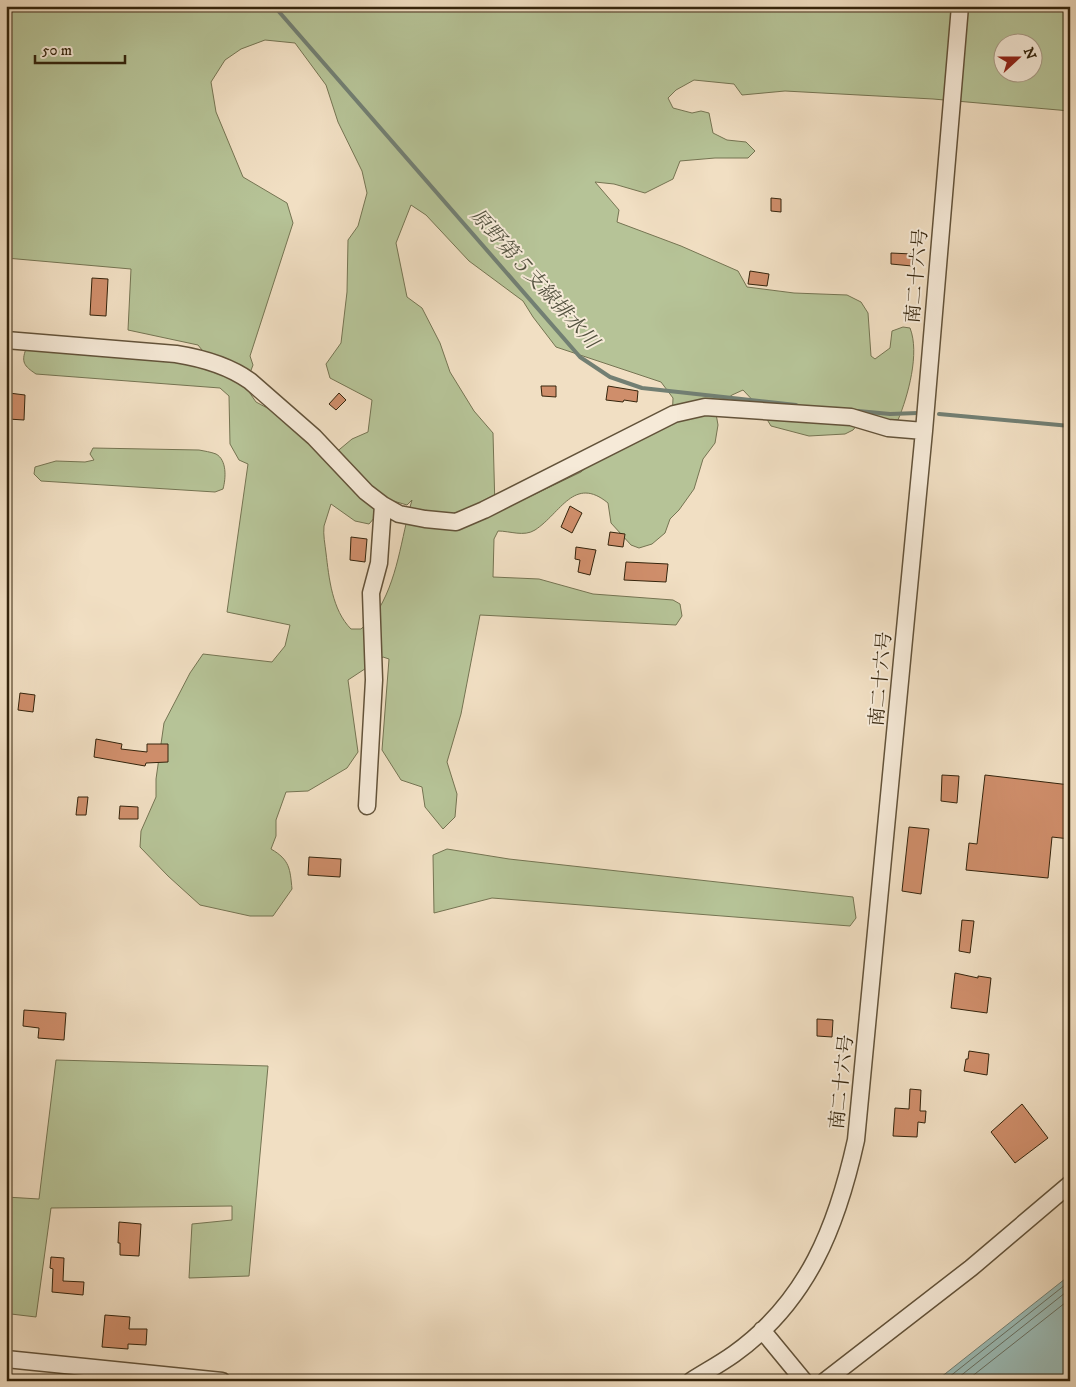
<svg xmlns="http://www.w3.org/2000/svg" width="1076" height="1387" viewBox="0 0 1076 1387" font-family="'IM FELL DW Pica','Noto Serif JP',serif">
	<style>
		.green { fill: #b6c397; stroke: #757452; fill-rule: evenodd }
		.water { fill: #9bbcb7; stroke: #727f73 }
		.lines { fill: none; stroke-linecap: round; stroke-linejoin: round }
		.shore { stroke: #687062; stroke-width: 1 }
		.stream { stroke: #727f73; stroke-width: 4 }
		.building { fill: #cf8e6b; stroke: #34240c }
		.minor-casing { stroke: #63533a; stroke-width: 19 }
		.minor { stroke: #f6ead8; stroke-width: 16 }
		.labels { text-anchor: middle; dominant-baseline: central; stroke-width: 4; stroke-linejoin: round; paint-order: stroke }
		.street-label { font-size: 19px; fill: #34240c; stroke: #f6ead8 }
		.water-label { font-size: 20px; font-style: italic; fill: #53523f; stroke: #f6ead8 }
	</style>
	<rect width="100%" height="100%" fill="#f1dfc3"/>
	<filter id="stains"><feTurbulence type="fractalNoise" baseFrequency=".004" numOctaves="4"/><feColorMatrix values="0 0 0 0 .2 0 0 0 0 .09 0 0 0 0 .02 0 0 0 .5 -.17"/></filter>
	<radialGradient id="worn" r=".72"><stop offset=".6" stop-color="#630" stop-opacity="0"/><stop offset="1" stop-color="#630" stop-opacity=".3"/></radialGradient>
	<path class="green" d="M 6,6 L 1070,6 L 1070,111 L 933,99 L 785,91 L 742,95 L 734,84 L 694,80 L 676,90 L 668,98 L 673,108 L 692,113 L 701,111 L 709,113 L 713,133 L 727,140 L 746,142 L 755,151 L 748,158 L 715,158 L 680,161 L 673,179 L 645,193 L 614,184 L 595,182 L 619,210 L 617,222 L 681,246 L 738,271 L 747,287 L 794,293 L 847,295 L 861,302 L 868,313 L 871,356 L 875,359 L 890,348 L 892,331 L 903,327 L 910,328 C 920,353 908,396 898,420 L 863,418 L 853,430 L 845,434 L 809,436 L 771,426 L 760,408 L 743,390 L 732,395 L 715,408 L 718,425 L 715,443 L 703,459 L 694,489 L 679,510 L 670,519 L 665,533 L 652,544 L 639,548 L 631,545 L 611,523 L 608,503 C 574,475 561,513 535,530 C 524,537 510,531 498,531 L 494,539 L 493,577 L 539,579 L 593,594 L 673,600 L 680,604 L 682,616 L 676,625 L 480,615 L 461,714 L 447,762 L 457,794 L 455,817 L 443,829 L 425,807 L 422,787 L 401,780 L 382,750 L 389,659 L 383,657 L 348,680 L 358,752 L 347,768 L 308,791 L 286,792 L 276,820 L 276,836 L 271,849 C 290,860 290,869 292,889 L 273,916 L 250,916 L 200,905 L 168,876 L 140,847 L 141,831 L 156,797 L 156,779 L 164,723 L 190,673 L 203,654 L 272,662 L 285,646 L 290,625 L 227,612 L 248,464 L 239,460 L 230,444 L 229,396 L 220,388 L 36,374 C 24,366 21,362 26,349 L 206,355 L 198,345 L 128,330 L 131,269 L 6,258 ZM 265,40 L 295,43 L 326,85 L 338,122 L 362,171 L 367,193 L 358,226 L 348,240 L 347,292 L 341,343 L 326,364 L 330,378 L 372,400 L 368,432 L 352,439 L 328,459 L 286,418 L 256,402 L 245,386 L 253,365 L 250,356 L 293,223 L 287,203 L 243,177 L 216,112 L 211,82 L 225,60 L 241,49 ZM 1004,42 L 1034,42 L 1034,72 L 1004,72 ZM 411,205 L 426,215 L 469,261 L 523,301 L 533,317 L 556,347 L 661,382 L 673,398 L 672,422 L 594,460 L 581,472 L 512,505 L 495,509 L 493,433 L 474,411 L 450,372 L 440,343 L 422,308 L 407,297 L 396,243 ZM 390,500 L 407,505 L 412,500 C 401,538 398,581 375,615 C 372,620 366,624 361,629 L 351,629 C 332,610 329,578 326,553 C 325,544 323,535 324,526 C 326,519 329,511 331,504 L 355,521 L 369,524 Z
		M 93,448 L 199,450 C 204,451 211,452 216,454 C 227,460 226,478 223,489 L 215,492 L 41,481 L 34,474 L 35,467 L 56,461 L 85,462 L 94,460 L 90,454 Z
		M 447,849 L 509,859 L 853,897 L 856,918 L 850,926 L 492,898 L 434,913 L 433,855 Z
		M 56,1060 L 268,1066 L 249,1276 L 189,1278 L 192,1224 L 232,1220 L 232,1206 L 51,1208 L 36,1317 L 11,1314 L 9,1375 L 80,1381 L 6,1381 L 6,1197 L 39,1199 Z"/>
	<path class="water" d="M 1070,1275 L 1070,1377 L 1065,1381 L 936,1381 Z"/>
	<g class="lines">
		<path class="shore" d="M 944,1381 L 1070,1281
			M 954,1381 L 1070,1289
			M 966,1381 L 1070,1299"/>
		<path class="stream" d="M 274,6 L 580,357 L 610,377 L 642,388 L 796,405
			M 858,411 L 890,414 L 918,413
			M 939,414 L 1070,426"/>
	</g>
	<path class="building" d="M 771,198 L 781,199 L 781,212 L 771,211 Z
		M 891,253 L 912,254 L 912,266 L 891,264 Z
		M 750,271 L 769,274 L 767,286 L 748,284 Z
		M 92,278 L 108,279 L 106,316 L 90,315 Z
		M 541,386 L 556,386 L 556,397 L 542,396 Z
		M 608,386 L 638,391 L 637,402 L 624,400 L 623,402 L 606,400 Z
		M 9,393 L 25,395 L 24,420 L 8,419 Z
		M 339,393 L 346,400 L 336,410 L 329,404 Z
		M 570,506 L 582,513 L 572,533 L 561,527 Z
		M 610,532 L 625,534 L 623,547 L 608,545 Z
		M 351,537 L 367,539 L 365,562 L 350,560 Z
		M 576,547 L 596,550 L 590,575 L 578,572 L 580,560 L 575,559 Z
		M 626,562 L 668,564 L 666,582 L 624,580 Z
		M 20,693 L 35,695 L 33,712 L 18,710 Z
		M 96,739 L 122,744 L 121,749 L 147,752 L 147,744 L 168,744 L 168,762 L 146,763 L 145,766 L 94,757 Z
		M 942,775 L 959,776 L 957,803 L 941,801 Z
		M 985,775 L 1070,785 L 1070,839 L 1052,837 L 1048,878 L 966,870 L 969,843 L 977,844 Z
		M 78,797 L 88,797 L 86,815 L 76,815 Z
		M 120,806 L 138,807 L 138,819 L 119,819 Z
		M 909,827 L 929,829 L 921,894 L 902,891 Z
		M 309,857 L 341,859 L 340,877 L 308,875 Z
		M 962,920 L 974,921 L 970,953 L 959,951 Z
		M 955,973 L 978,978 L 978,976 L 991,978 L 987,1013 L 951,1008 Z
		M 24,1010 L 66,1013 L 64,1040 L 38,1038 L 39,1028 L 23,1026 Z
		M 817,1019 L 833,1020 L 832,1037 L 817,1036 Z
		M 969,1051 L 989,1054 L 987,1075 L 964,1071 L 966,1059 L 968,1059 Z
		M 910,1089 L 921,1090 L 920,1111 L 926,1111 L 925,1123 L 918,1122 L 917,1137 L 893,1136 L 895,1108 L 909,1109 Z
		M 1022,1104 L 1048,1138 L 1015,1163 L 991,1132 Z
		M 119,1222 L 141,1224 L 139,1256 L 120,1255 L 120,1243 L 118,1243 Z
		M 51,1257 L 64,1258 L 63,1281 L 84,1282 L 83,1295 L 52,1292 L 53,1269 L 50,1268 Z
		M 105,1315 L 130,1317 L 129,1329 L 147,1329 L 146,1345 L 128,1344 L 128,1349 L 102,1347 Z"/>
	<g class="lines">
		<g class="minor-casing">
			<path id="minor" d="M 6,340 L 176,354 C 201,358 229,366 250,381 L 314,437 L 366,492 L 383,505 L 399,514 L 425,519 L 456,522 L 484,510 L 674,414 L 705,407 L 851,417 L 888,428 L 924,431
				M 367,806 L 374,680 L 371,593 L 379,563 L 383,505
				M 762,1330 L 804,1381
				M 6,1359 L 222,1381
				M 691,1381 C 705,1372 720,1364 734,1354 C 808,1301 837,1226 856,1140 L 924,431 L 960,6
				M 825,1381 L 971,1268 L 1070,1184"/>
		</g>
		<use href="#minor" class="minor"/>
	</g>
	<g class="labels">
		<g class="street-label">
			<text transform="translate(917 276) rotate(-85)">南二十六号</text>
			<text transform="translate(881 679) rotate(-85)">南二十六号</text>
			<text transform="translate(842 1082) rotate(-84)">南二十六号</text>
		</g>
		<g class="water-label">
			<text transform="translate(534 279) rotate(48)">原野第５支線排水川</text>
		</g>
	</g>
	<rect width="1076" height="1387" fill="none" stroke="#f1dfc3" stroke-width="25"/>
	<rect x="8" y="8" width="1061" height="1372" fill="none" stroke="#34240c" stroke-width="2.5"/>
	<rect x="12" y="12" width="1051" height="1362" fill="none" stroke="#34240c"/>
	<g transform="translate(1018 58) rotate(69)"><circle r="24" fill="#f6ead8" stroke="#a89b86"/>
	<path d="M0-4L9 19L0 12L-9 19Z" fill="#8f2418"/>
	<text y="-8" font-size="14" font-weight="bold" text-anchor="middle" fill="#34240c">N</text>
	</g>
	<path d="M35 55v8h90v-8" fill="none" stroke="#34240c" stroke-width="2.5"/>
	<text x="42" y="55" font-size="15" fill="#34240c" stroke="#f6ead8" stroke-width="4" paint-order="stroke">50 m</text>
	<rect width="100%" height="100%" filter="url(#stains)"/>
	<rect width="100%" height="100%" fill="url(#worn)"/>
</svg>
